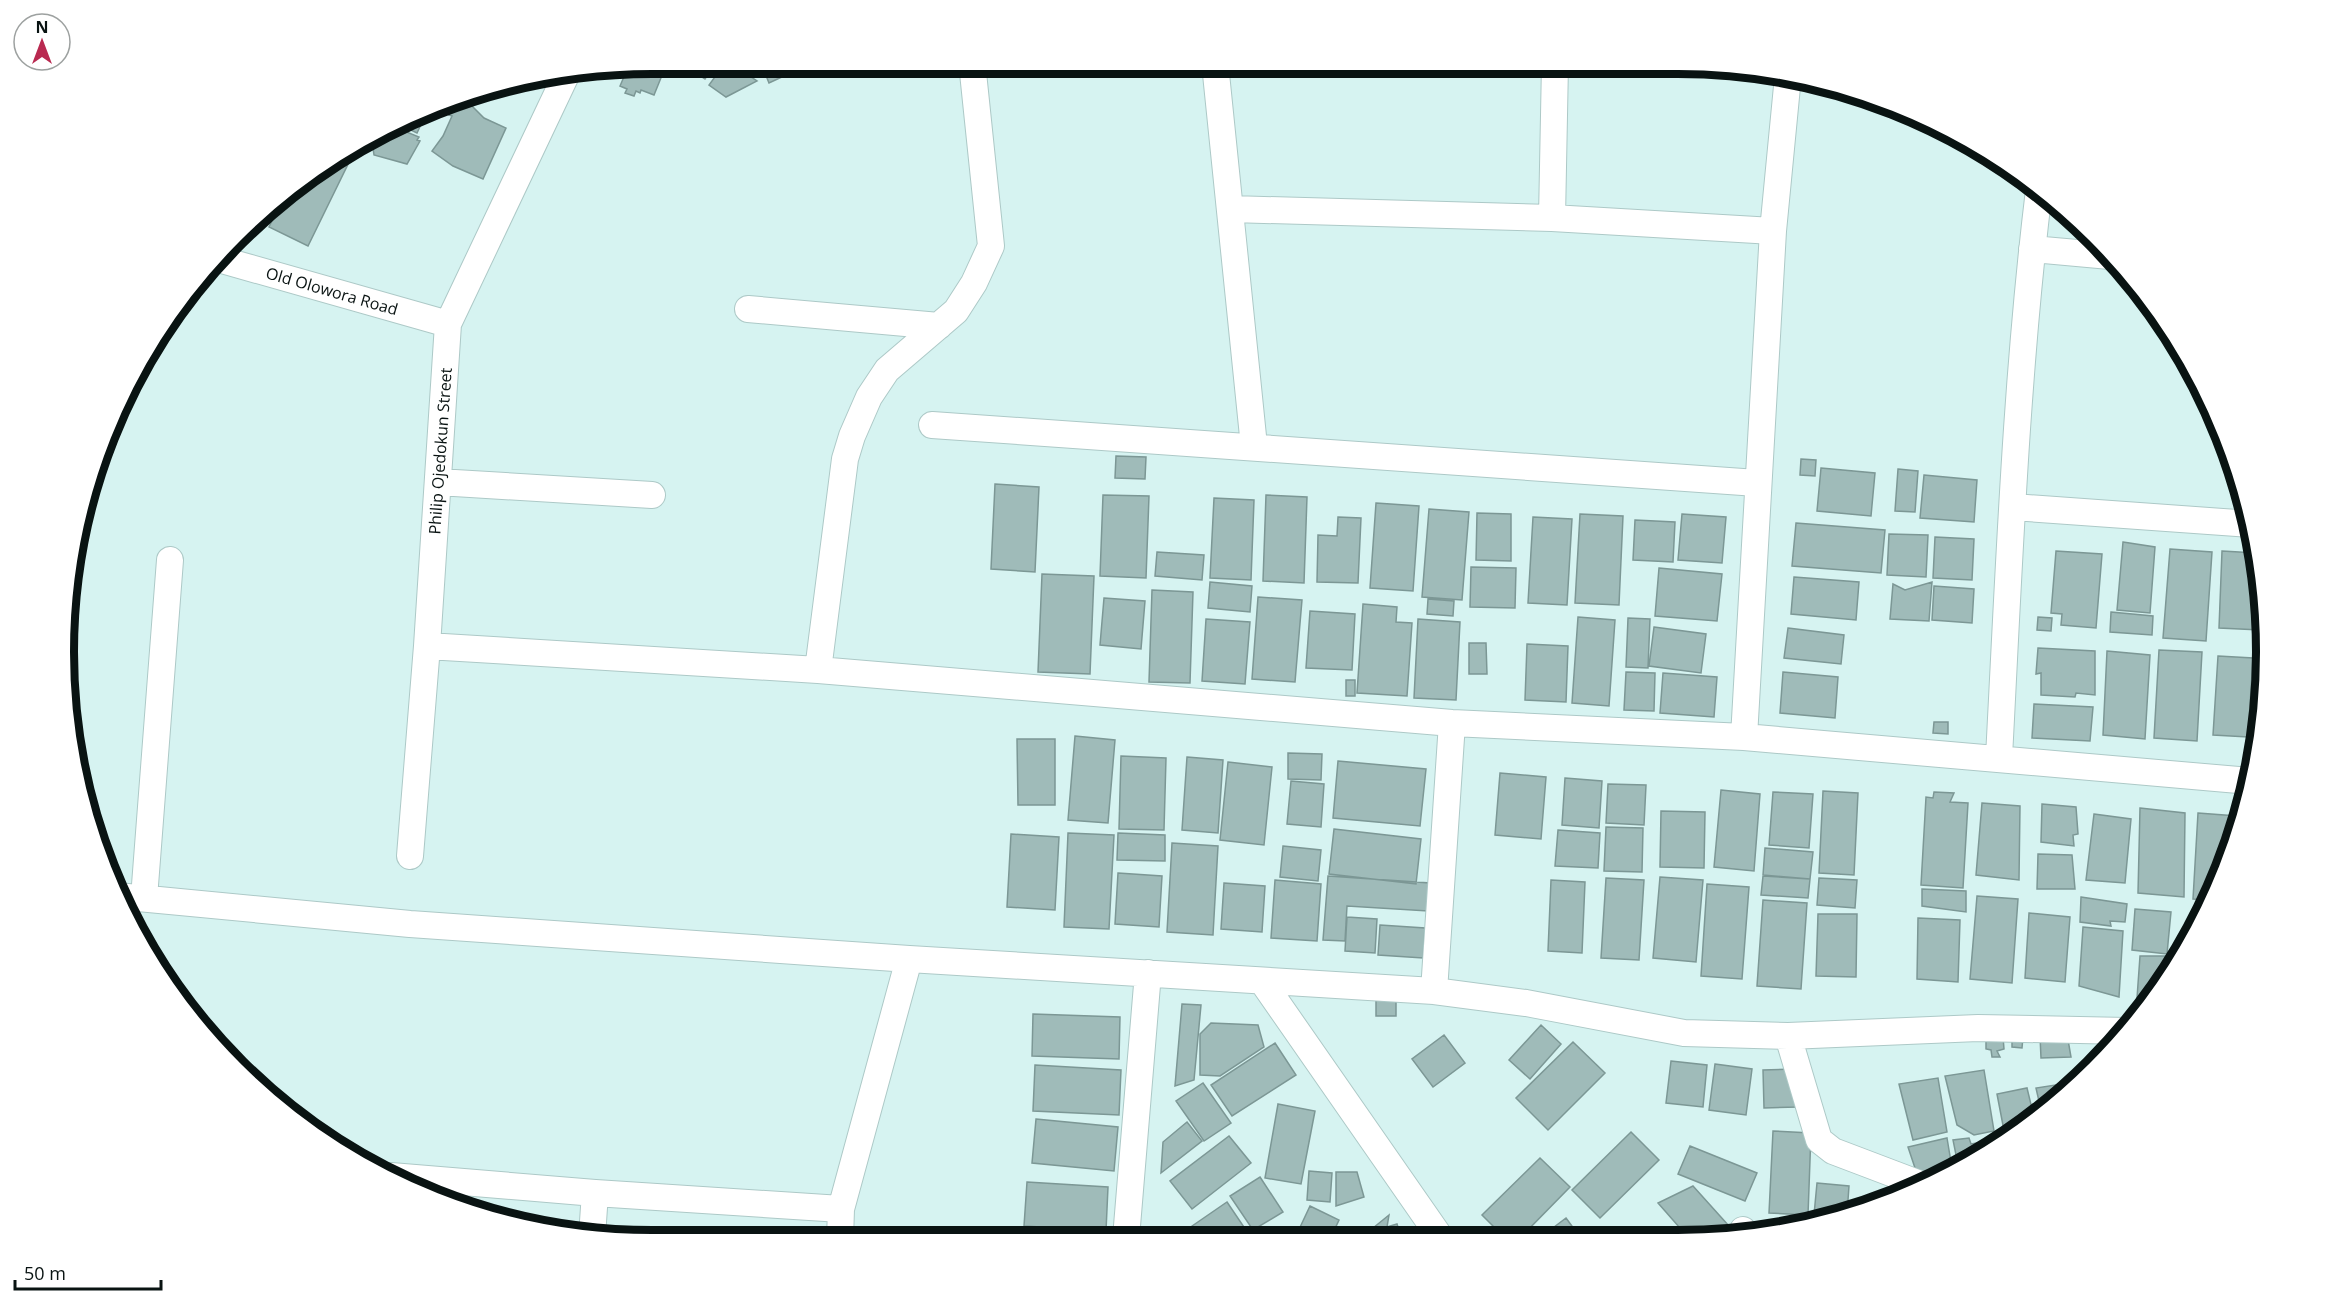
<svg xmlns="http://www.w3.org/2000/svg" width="2330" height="1304" viewBox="0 0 2330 1304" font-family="'Open Sans',sans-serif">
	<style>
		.building { fill: #9fbbb9; stroke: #7c9795; stroke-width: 1.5 }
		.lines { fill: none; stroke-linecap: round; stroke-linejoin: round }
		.minor-casing { stroke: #adc9c7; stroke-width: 28 }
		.minor { stroke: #fff; stroke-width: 26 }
		.labels { text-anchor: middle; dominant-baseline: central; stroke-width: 6; stroke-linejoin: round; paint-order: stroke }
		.street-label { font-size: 16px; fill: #091312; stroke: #fff }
		.rim { fill: none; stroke: #091312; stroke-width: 8 }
	</style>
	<rect width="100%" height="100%" fill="#d6f3f1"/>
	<path class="building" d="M 667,63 L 654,95 L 641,90 L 640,93 L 636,91 L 634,96 L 625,93 L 627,89 L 620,86 L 629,65 Z
		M 680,63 L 716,63 L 705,79 Z
		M 725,63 L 730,63 L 757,81 L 726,97 L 709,85 Z
		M 775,63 L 809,63 L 810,64 L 769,83 L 767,78 Z
		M 461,95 L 484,118 L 506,128 L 483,179 L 453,166 L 432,151 L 443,136 L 452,116 L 449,115 Z
		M 415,116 L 423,120 L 417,133 L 398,124 Z
		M 392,126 L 419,137 L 417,140 L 420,141 L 407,164 L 374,155 L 373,148 L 366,148 L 373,135 Z
		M 346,150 L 353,154 L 308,246 L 269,227 L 286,191 Z
		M 1116,456 L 1146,457 L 1145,479 L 1115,478 Z
		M 1801,459 L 1816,460 L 1815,476 L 1800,475 Z
		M 1821,468 L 1875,473 L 1871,516 L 1817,511 Z
		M 1898,469 L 1918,471 L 1915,512 L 1895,511 Z
		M 1924,475 L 1977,480 L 1974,522 L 1920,518 Z
		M 995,484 L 1039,487 L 1035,572 L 991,569 Z
		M 1103,495 L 1149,496 L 1146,578 L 1100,576 Z
		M 1266,495 L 1307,497 L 1304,583 L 1263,581 Z
		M 1214,498 L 1254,500 L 1251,580 L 1210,578 Z
		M 1376,503 L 1419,506 L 1413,591 L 1370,588 Z
		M 1429,509 L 1469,512 L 1462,600 L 1422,597 Z
		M 1477,513 L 1511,514 L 1511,561 L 1476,560 Z
		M 1580,514 L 1623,516 L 1619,605 L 1575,603 Z
		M 1682,514 L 1726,517 L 1722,563 L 1678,560 Z
		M 1338,517 L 1361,518 L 1358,583 L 1317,582 L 1318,535 L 1337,536 Z
		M 1533,517 L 1572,519 L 1567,605 L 1528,603 Z
		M 1635,520 L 1675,522 L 1673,562 L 1633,560 Z
		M 1796,523 L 1885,530 L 1881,573 L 1792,566 Z
		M 1889,534 L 1928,535 L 1926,577 L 1887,575 Z
		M 1935,537 L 1974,539 L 1972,580 L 1933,578 Z
		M 2123,542 L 2155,547 L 2150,613 L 2117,610 Z
		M 2170,549 L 2212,552 L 2206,641 L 2163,638 Z
		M 2056,551 L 2102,554 L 2096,628 L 2061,625 L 2062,614 L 2051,613 Z
		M 2222,551 L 2256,553 L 2262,590 L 2260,630 L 2219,628 Z
		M 1157,552 L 1204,555 L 1202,580 L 1155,576 Z
		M 1471,567 L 1516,568 L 1515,608 L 1470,607 Z
		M 1659,568 L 1722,574 L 1717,621 L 1655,616 Z
		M 1042,574 L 1094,576 L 1090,674 L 1038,672 Z
		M 1794,577 L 1859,582 L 1856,620 L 1791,614 Z
		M 1210,582 L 1252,586 L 1250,612 L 1208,608 Z
		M 1932,582 L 1929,621 L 1890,619 L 1893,584 L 1905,590 Z
		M 1934,586 L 1974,589 L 1972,623 L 1932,620 Z
		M 1152,590 L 1193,592 L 1190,683 L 1149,682 Z
		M 1258,597 L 1302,600 L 1295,682 L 1252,679 Z
		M 1104,598 L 1145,601 L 1141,649 L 1100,645 Z
		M 1428,599 L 1454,601 L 1453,616 L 1427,614 Z
		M 1363,604 L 1397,607 L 1396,622 L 1412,623 L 1407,696 L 1357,693 Z
		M 1310,611 L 1355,614 L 1352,670 L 1306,668 Z
		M 2111,612 L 2153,616 L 2152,635 L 2110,632 Z
		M 1578,617 L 1615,620 L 1609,706 L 1572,703 Z
		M 2038,617 L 2052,618 L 2051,631 L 2037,630 Z
		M 1628,618 L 1650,619 L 1648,668 L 1626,667 Z
		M 1206,619 L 1250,622 L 1245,684 L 1202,681 Z
		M 1418,619 L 1460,622 L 1456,700 L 1414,698 Z
		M 1654,627 L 1706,634 L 1701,673 L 1649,666 Z
		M 1788,628 L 1844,635 L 1841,664 L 1784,658 Z
		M 1469,643 L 1486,643 L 1487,674 L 1469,674 Z
		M 1527,644 L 1568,646 L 1566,702 L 1525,700 Z
		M 2038,648 L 2095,651 L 2095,695 L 2076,693 L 2075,697 L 2041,695 L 2041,673 L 2036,674 Z
		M 2159,650 L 2202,652 L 2197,741 L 2154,738 Z
		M 2107,651 L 2150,655 L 2145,739 L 2103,735 Z
		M 2218,656 L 2253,658 L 2248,737 L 2213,735 Z
		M 1626,672 L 1655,673 L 1654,711 L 1624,710 Z
		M 1783,672 L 1838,677 L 1835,718 L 1780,713 Z
		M 1663,673 L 1717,677 L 1714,717 L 1660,713 Z
		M 1346,680 L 1355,680 L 1355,696 L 1346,696 Z
		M 2034,704 L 2093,707 L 2090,741 L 2032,738 Z
		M 1934,722 L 1948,722 L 1948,734 L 1933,733 Z
		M 1075,736 L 1115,740 L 1108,823 L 1068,820 Z
		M 1017,739 L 1055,739 L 1055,805 L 1018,805 Z
		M 1288,753 L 1322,754 L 1321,780 L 1288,779 Z
		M 1121,756 L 1166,758 L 1164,830 L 1119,829 Z
		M 1187,757 L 1223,760 L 1218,833 L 1182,830 Z
		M 1338,761 L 1426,769 L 1420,826 L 1333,818 Z
		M 1228,762 L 1272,767 L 1264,845 L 1220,840 Z
		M 1500,773 L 1546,777 L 1541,839 L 1495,835 Z
		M 1565,778 L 1602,781 L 1599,828 L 1562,825 Z
		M 1291,781 L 1324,784 L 1321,827 L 1287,824 Z
		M 1608,784 L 1646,785 L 1644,825 L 1606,823 Z
		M 1721,790 L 1760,794 L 1754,871 L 1714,867 Z
		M 1823,791 L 1858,793 L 1854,875 L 1819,873 Z
		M 1773,792 L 1813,794 L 1809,848 L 1769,845 Z
		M 1934,792 L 1954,793 L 1950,802 L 1968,803 L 1963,888 L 1921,885 L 1926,797 L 1933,798 Z
		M 1982,803 L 2020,806 L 2019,880 L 1976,875 Z
		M 2042,804 L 2076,807 L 2078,834 L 2073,835 L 2074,846 L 2041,842 Z
		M 2140,808 L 2185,813 L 2184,897 L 2138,893 Z
		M 1661,811 L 1705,812 L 1704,868 L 1660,867 Z
		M 2198,813 L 2237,816 L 2235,842 L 2209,900 L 2193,899 Z
		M 2094,814 L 2131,819 L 2125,883 L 2086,880 Z
		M 1606,827 L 1643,828 L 1642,872 L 1604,871 Z
		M 1334,829 L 1421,839 L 1416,884 L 1329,874 Z
		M 1558,830 L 1600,833 L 1598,868 L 1555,866 Z
		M 1068,833 L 1114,835 L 1109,929 L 1064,927 Z
		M 1118,833 L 1165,835 L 1165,861 L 1117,860 Z
		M 1011,834 L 1059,837 L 1055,910 L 1007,907 Z
		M 1172,843 L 1218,846 L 1213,935 L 1167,932 Z
		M 1283,846 L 1321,850 L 1318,881 L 1280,877 Z
		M 1765,848 L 1813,852 L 1810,879 L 1763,875 Z
		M 2038,854 L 2072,855 L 2075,889 L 2037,889 Z
		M 1118,873 L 1162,876 L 1159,927 L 1115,924 Z
		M 1328,876 L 1430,883 L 1428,911 L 1347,906 L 1345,941 L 1323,940 Z
		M 1763,876 L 1810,879 L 1808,898 L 1761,895 Z
		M 1660,877 L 1703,880 L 1696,962 L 1653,958 Z
		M 1606,878 L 1644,880 L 1639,960 L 1601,958 Z
		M 1819,878 L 1857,880 L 1855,908 L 1817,905 Z
		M 1275,880 L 1321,884 L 1317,941 L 1271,938 Z
		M 1551,880 L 1585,882 L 1582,953 L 1548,951 Z
		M 1224,883 L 1265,886 L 1262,932 L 1221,929 Z
		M 1707,884 L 1749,887 L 1742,979 L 1701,976 Z
		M 1922,889 L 1966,891 L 1966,912 L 1922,906 Z
		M 1977,896 L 2018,899 L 2012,983 L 1970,979 Z
		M 2081,897 L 2127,904 L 2125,922 L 2110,921 L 2111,926 L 2080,922 Z
		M 1763,900 L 1807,903 L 1801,989 L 1757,986 Z
		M 2135,909 L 2171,912 L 2167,954 L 2132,950 Z
		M 2029,913 L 2070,917 L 2065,982 L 2025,978 Z
		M 1818,914 L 1857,914 L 1856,977 L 1816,976 Z
		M 1347,917 L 1377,919 L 1375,953 L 1345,951 Z
		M 1918,918 L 1960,920 L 1958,982 L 1917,979 Z
		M 1380,925 L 1425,928 L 1423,958 L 1378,955 Z
		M 2083,927 L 2123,931 L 2119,997 L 2079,986 Z
		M 2140,956 L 2174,956 L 2175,965 L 2150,999 L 2137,998 Z
		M 1376,997 L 1396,998 L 1396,1016 L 1376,1016 Z
		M 1182,1004 L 1201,1005 L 1194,1080 L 1175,1086 Z
		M 1033,1014 L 1120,1017 L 1119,1059 L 1032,1056 Z
		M 1211,1023 L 1258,1025 L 1264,1047 L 1220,1076 L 1200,1075 L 1200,1034 Z
		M 1541,1025 L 1561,1044 L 1530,1079 L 1509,1060 Z
		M 2067,1034 L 2071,1057 L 2041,1058 L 2040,1036 Z
		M 1444,1035 L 1465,1063 L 1433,1087 L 1412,1059 Z
		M 2012,1035 L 2023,1037 L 2022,1048 L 2012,1047 Z
		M 2003,1037 L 2004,1049 L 1997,1051 L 2000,1057 L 1992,1057 L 1991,1050 L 1986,1049 L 1986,1039 Z
		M 1573,1042 L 1605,1073 L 1548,1130 L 1516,1098 Z
		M 1275,1043 L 1296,1075 L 1232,1116 L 1211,1085 Z
		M 1671,1061 L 1707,1065 L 1703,1107 L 1666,1103 Z
		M 1715,1064 L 1752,1069 L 1746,1115 L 1709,1110 Z
		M 1035,1065 L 1121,1070 L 1119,1115 L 1033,1111 Z
		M 1796,1069 L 1797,1107 L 1764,1108 L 1763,1070 Z
		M 1984,1070 L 1994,1131 L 1974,1135 L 1957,1125 L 1945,1076 Z
		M 1938,1078 L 1947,1132 L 1913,1140 L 1899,1084 Z
		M 1203,1083 L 1231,1123 L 1204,1141 L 1176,1101 Z
		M 2068,1083 L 2069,1086 L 2041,1110 L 2036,1088 Z
		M 2027,1088 L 2034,1117 L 2006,1141 L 1997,1094 Z
		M 1278,1104 L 1315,1111 L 1301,1184 L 1265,1178 Z
		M 1036,1119 L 1118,1127 L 1114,1171 L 1032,1163 Z
		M 1187,1122 L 1202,1141 L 1161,1173 L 1163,1142 Z
		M 1773,1131 L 1811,1133 L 1808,1215 L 1769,1213 Z
		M 1631,1132 L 1659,1160 L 1600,1218 L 1572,1190 Z
		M 1229,1136 L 1251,1163 L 1192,1209 L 1170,1181 Z
		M 1947,1138 L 1952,1168 L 1941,1173 L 1917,1174 L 1908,1147 Z
		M 1969,1138 L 1971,1144 L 1999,1139 L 2000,1145 L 1958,1165 L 1953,1140 Z
		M 1690,1146 L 1757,1173 L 1745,1201 L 1678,1174 Z
		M 1540,1158 L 1570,1187 L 1521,1237 L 1504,1237 L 1482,1215 Z
		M 1309,1171 L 1332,1173 L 1330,1202 L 1307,1200 Z
		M 1336,1172 L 1357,1172 L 1364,1197 L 1336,1206 Z
		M 1260,1177 L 1283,1212 L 1253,1230 L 1230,1196 Z
		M 1027,1182 L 1108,1187 L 1106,1231 L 1024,1226 Z
		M 1817,1183 L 1849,1186 L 1847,1214 L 1814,1215 Z
		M 1693,1186 L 1738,1236 L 1687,1236 L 1658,1203 Z
		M 1227,1202 L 1248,1233 L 1242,1238 L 1182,1238 L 1179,1235 Z
		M 1310,1206 L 1339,1220 L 1331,1237 L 1295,1238 Z
		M 1389,1215 L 1387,1227 L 1397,1224 L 1401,1237 L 1362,1237 Z
		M 1566,1218 L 1580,1237 L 1541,1237 Z
		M 1271,1229 L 1277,1238 L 1257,1238 Z"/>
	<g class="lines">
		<g class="minor-casing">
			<path id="minor" d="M 1215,64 L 1254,446
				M 1231,209 L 1552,218 L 1773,231
				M 1552,218 L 1555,64
				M 2032,249 L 2110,256
				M 215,258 L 448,324
				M 748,309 L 939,326
				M 932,425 L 1757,483
				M 438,482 L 652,495
				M 2013,507 L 2251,524
				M 427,646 L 818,670 L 1452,723 L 1744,737 L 2250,781
				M 818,670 L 845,459 L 852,436 L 869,397 L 887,370 L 956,311 L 974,283 L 991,246 L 972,63
				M 1744,737 L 1773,231 L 1788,76
				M 1999,757 C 2009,568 2016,378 2039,190
				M 410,856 L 427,646 L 448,324 L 568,71
				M 117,896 L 410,924 L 909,959 L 1434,991 L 1526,1003 L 1684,1033 L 1788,1036 L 1978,1028 L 2127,1031
				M 144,898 L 170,560
				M 1262,981 L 1440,1237
				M 1434,991 L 1452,723
				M 1788,1036 L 1819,1140 L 1833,1151 L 1920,1184
				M 391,1176 L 595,1193 L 841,1209
				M 592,1236 L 595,1193
				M 1741,1236 L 1743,1230
				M 1126,1238 L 1148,973
				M 840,1239 L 841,1209 L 909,959"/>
		</g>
		<use href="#minor" class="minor"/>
	</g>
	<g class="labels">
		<g class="street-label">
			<text transform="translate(332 291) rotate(16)">Old Olowora Road</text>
			<text transform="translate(440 451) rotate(-86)">Philip Ojedokun Street</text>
		</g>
	</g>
	<path d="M0 0H2330V1304H0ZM652 74H1678A578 578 0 0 1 2256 652V652A578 578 0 0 1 1678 1230H652A578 578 0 0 1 74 652V652A578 578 0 0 1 652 74Z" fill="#fff" fill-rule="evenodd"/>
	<path class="rim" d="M652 74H1678A578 578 0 0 1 2256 652V652A578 578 0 0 1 1678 1230H652A578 578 0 0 1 74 652V652A578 578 0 0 1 652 74Z"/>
	<g transform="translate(42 42)"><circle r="28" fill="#ffffff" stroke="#9da1a0" stroke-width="1.5"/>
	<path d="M0-4.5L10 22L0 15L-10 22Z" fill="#b92950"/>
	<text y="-9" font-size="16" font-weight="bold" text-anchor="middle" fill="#091312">N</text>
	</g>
	<path d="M15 1280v9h146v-9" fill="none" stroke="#091312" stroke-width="3"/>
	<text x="24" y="1280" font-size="18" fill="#091312" stroke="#ffffff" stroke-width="4.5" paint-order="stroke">50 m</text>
</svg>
